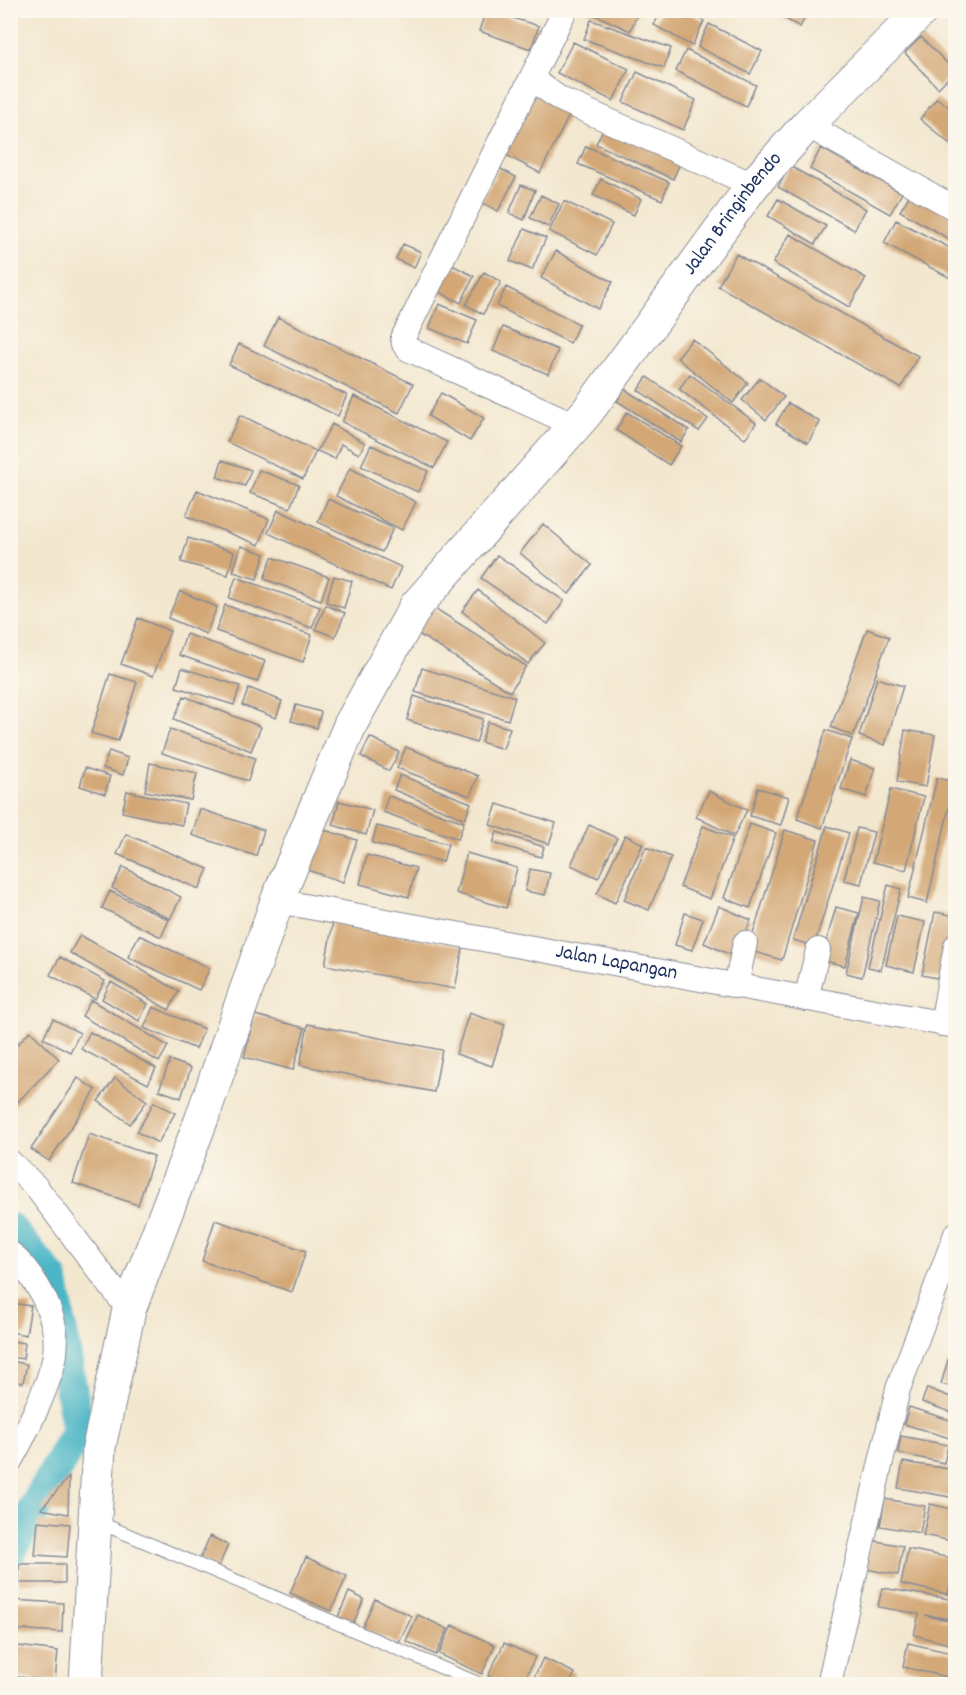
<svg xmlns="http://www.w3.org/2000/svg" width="966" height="1695" viewBox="0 0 966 1695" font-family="Dekko,sans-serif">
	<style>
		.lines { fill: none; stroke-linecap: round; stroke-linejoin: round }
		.canal { stroke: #49b5c6; stroke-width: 33 }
		.building { fill: #d3a776 }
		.lane-casing { stroke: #878b96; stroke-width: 14 }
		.street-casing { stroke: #878b96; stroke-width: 26 }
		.secondary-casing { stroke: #878b96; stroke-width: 35 }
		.lane { stroke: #fff; stroke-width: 12 }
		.street { stroke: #fff; stroke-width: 24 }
		.secondary { stroke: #fff; stroke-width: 33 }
		.labels { text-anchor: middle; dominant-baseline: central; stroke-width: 5; stroke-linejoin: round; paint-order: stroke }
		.street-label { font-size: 21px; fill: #1b2f5e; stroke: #fbf7ec }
	</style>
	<rect width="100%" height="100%" fill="#fbf7ec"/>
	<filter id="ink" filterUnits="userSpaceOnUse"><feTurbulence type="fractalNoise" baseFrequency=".0167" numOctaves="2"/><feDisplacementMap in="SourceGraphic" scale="12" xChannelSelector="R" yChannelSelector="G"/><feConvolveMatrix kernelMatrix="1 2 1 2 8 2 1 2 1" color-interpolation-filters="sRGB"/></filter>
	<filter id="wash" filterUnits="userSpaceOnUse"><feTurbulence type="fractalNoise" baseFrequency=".008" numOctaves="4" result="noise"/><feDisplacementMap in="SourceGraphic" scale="24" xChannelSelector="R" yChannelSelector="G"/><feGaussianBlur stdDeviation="1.35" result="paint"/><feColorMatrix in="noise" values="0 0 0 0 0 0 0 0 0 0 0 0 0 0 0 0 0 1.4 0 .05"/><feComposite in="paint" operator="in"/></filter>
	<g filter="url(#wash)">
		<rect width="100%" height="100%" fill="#f3e7cf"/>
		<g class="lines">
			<path class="canal" d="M 10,1229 L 52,1279 L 78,1430 L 10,1552"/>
		</g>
		<g id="blocks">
			<path class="building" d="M 486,10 L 539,26 L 531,49 L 479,31 Z
				M 585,10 L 639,10 L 630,31 Z
				M 661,10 L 684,10 L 704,21 L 692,46 L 654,25 Z
				M 769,10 L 809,10 L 800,27 Z
				M 591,20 L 671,48 L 664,68 L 584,39 Z
				M 709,24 L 762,51 L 750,74 L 698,47 Z
				M 921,37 L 955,71 L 938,88 L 905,53 Z
				M 573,42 L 629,69 L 613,101 L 557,73 Z
				M 686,50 L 756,85 L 746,106 L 676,71 Z
				M 637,72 L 696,100 L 683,130 L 623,102 Z
				M 535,88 L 573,108 L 540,173 L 502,153 Z
				M 937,98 L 956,113 L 956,149 L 920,119 Z
				M 607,121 L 683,156 L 673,179 L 596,144 Z
				M 586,146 L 669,182 L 662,200 L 578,164 Z
				M 821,148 L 902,193 L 890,214 L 810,169 Z
				M 790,166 L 866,209 L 854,230 L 778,187 Z
				M 499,168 L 516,177 L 498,211 L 481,202 Z
				M 601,179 L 641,199 L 634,215 L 593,195 Z
				M 521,185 L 535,190 L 524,220 L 509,213 Z
				M 911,193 L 956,218 L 956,243 L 900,211 Z
				M 541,195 L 559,204 L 548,227 L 530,218 Z
				M 778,199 L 826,226 L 815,244 L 768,216 Z
				M 564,201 L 612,224 L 597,255 L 549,231 Z
				M 896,220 L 956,251 L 956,281 L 884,243 Z
				M 524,229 L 546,238 L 532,270 L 510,261 Z
				M 790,234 L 866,278 L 849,307 L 773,263 Z
				M 403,244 L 421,252 L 414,268 L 396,259 Z
				M 556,251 L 613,282 L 598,309 L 541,278 Z
				M 736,254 L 918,356 L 901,388 L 718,286 Z
				M 452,265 L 474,276 L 461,303 L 439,292 Z
				M 484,272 L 501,282 L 483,314 L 466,305 Z
				M 506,287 L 579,324 L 570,343 L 497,306 Z
				M 439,304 L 477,320 L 467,344 L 429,328 Z
				M 278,317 L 413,384 L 399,413 L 264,346 Z
				M 503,327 L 558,350 L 548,374 L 493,351 Z
				M 692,339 L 748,383 L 733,403 L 677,358 Z
				M 239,344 L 347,395 L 338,416 L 229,365 Z
				M 690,374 L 756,423 L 745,439 L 679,389 Z
				M 647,377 L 708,419 L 699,431 L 638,390 Z
				M 760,378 L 784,397 L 766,420 L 742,400 Z
				M 624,389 L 689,430 L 681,442 L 617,401 Z
				M 441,393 L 484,418 L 470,441 L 428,416 Z
				M 354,396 L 447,442 L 434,468 L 342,422 Z
				M 788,403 L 820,422 L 808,443 L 776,424 Z
				M 627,412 L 681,446 L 669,465 L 616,430 Z
				M 240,415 L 316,451 L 303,479 L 227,442 Z
				M 332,424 L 365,443 L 359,454 L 341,444 L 335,459 L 317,451 Z
				M 371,445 L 428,471 L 418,492 L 361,466 Z
				M 222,460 L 251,470 L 245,486 L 217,477 Z
				M 350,468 L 416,502 L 402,530 L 336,496 Z
				M 259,470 L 299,485 L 290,508 L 250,493 Z
				M 197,490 L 269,519 L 259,545 L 186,516 Z
				M 328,499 L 393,528 L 382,552 L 318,522 Z
				M 278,510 L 401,567 L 391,590 L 268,533 Z
				M 543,524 L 592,565 L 569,594 L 520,553 Z
				M 188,538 L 234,552 L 228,575 L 181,562 Z
				M 241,546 L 265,554 L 257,579 L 233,572 Z
				M 497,555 L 564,601 L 548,624 L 481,578 Z
				M 272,557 L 329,577 L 321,600 L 264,579 Z
				M 334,576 L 352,581 L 344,608 L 326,602 Z
				M 236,577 L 320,607 L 312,628 L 229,598 Z
				M 478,590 L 545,643 L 528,664 L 462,611 Z
				M 180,591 L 217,607 L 206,634 L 168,618 Z
				M 425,602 L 526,666 L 510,692 L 409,628 Z
				M 225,605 L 312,635 L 303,662 L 216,631 Z
				M 326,605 L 345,613 L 335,637 L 315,629 Z
				M 138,618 L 170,631 L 153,676 L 121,664 Z
				M 867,629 L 889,637 L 853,736 L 831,727 Z
				M 186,634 L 265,661 L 257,682 L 179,655 Z
				M 182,668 L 240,686 L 234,705 L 176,687 Z
				M 422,668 L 515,697 L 508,720 L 415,692 Z
				M 110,674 L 137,682 L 118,741 L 91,733 Z
				M 877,678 L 903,686 L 885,745 L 859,736 Z
				M 249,688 L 282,701 L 276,718 L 242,705 Z
				M 184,696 L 261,727 L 251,751 L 174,719 Z
				M 414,696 L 483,719 L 476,743 L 407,720 Z
				M 296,705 L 321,712 L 317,728 L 291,721 Z
				M 488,722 L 510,728 L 503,749 L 481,742 Z
				M 170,729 L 255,758 L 248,781 L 162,753 Z
				M 826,730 L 852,739 L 822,828 L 797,819 Z
				M 905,730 L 935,735 L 926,787 L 897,782 Z
				M 370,737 L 399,752 L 389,771 L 361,756 Z
				M 406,747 L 478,776 L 470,796 L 397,768 Z
				M 109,751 L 128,758 L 123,775 L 103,768 Z
				M 850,760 L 875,768 L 866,797 L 841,789 Z
				M 150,763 L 197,773 L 191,800 L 145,791 Z
				M 85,768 L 110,776 L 105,794 L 80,786 Z
				M 400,775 L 471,803 L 465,819 L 394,790 Z
				M 937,778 L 955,782 L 927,903 L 908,898 Z
				M 758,788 L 789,797 L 781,825 L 750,816 Z
				M 891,789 L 924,797 L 906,870 L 873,862 Z
				M 127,791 L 186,804 L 182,825 L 122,812 Z
				M 709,791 L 747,810 L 734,836 L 696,817 Z
				M 388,796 L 464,822 L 458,839 L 383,812 Z
				M 339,801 L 373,810 L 366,835 L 333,825 Z
				M 497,804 L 556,823 L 549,844 L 490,825 Z
				M 200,809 L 264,830 L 256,856 L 192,835 Z
				M 750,824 L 776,833 L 750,908 L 724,898 Z
				M 589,825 L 617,838 L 598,878 L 571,865 Z
				M 377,826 L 448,844 L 443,862 L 372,843 Z
				M 703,826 L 733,838 L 710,899 L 680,887 Z
				M 827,826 L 849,833 L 814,946 L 793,940 Z
				M 857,828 L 874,832 L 861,884 L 844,880 Z
				M 321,829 L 357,840 L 343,882 L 307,870 Z
				M 785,830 L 818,840 L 782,960 L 748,950 Z
				M 497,832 L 544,847 L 541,857 L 493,843 Z
				M 126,834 L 208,869 L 199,889 L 117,854 Z
				M 625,835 L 643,844 L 615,903 L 597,894 Z
				M 646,847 L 671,857 L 649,910 L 624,900 Z
				M 467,853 L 517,868 L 506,908 L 456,893 Z
				M 367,855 L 416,868 L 409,897 L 360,884 Z
				M 123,867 L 181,897 L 170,919 L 112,888 Z
				M 530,869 L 550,873 L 545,895 L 525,891 Z
				M 888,885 L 901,889 L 881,970 L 868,967 Z
				M 110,891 L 169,920 L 161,937 L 102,908 Z
				M 864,897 L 880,901 L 862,977 L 846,973 Z
				M 719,906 L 751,920 L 735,957 L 704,943 Z
				M 836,907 L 859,913 L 845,966 L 821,960 Z
				M 935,912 L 956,916 L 956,932 L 946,980 L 922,975 Z
				M 685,913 L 703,919 L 692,950 L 675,945 Z
				M 897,916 L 925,922 L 914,972 L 886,965 Z
				M 333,922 L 463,947 L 455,989 L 325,965 Z
				M 80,935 L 179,991 L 169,1010 L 70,953 Z
				M 139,935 L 210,968 L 199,990 L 128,957 Z
				M 60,957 L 105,981 L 95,999 L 50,975 Z
				M 111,982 L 148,1004 L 139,1021 L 102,999 Z
				M 91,1000 L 168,1046 L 159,1062 L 82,1016 Z
				M 153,1007 L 204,1029 L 196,1049 L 144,1028 Z
				M 469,1013 L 505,1025 L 492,1066 L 456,1054 Z
				M 255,1015 L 305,1028 L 293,1070 L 244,1057 Z
				M 53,1019 L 80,1033 L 70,1052 L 43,1038 Z
				M 308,1024 L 442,1050 L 434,1092 L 300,1065 Z
				M 30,1031 L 59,1059 L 10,1110 L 10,1052 Z
				M 90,1032 L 156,1068 L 148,1084 L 81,1049 Z
				M 170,1060 L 191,1068 L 181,1098 L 159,1090 Z
				M 78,1078 L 96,1090 L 49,1161 L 31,1149 Z
				M 115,1078 L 147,1101 L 130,1124 L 98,1101 Z
				M 154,1102 L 175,1113 L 158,1143 L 137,1132 Z
				M 89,1134 L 154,1156 L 138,1205 L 73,1183 Z
				M 215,1220 L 306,1251 L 292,1292 L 202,1261 Z
				M 10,1303 L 31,1306 L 26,1335 L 10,1332 Z
				M 10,1341 L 25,1343 L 23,1359 L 10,1357 Z
				M 948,1360 L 956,1363 L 956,1388 L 941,1384 Z
				M 10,1361 L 27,1364 L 23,1383 L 10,1381 Z
				M 927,1388 L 956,1399 L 956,1414 L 922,1402 Z
				M 909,1407 L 956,1422 L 956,1440 L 904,1424 Z
				M 901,1436 L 948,1445 L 944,1463 L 898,1453 Z
				M 903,1462 L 956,1470 L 956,1498 L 898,1488 Z
				M 69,1477 L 68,1514 L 41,1509 Z
				M 885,1499 L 925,1506 L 920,1533 L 880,1526 Z
				M 930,1504 L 956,1510 L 956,1542 L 923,1535 Z
				M 38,1521 L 70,1524 L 67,1557 L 35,1555 Z
				M 210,1536 L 228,1545 L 218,1568 L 200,1559 Z
				M 871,1540 L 903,1546 L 898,1575 L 865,1569 Z
				M 908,1549 L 956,1559 L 948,1594 L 901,1584 Z
				M 306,1557 L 347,1576 L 331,1611 L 290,1593 Z
				M 19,1564 L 65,1564 L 65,1583 L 19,1583 Z
				M 882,1588 L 956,1600 L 956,1620 L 925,1615 L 956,1623 L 956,1646 L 914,1635 L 919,1614 L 878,1607 Z
				M 349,1592 L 364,1599 L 353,1624 L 338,1617 Z
				M 375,1599 L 412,1616 L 398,1644 L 362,1628 Z
				M 10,1600 L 63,1603 L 62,1632 L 10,1629 Z
				M 418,1615 L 448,1629 L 436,1655 L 406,1641 Z
				M 452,1625 L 495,1645 L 482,1674 L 439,1654 Z
				M 504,1643 L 535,1657 L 523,1684 L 507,1684 L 488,1676 Z
				M 908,1643 L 956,1654 L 956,1679 L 903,1667 Z
				M 10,1645 L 58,1651 L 55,1681 L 10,1676 Z
				M 543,1658 L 575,1673 L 569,1684 L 531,1684 Z"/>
		</g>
	</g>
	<g filter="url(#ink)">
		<use href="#blocks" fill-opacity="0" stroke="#878b96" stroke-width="1.5"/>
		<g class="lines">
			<g class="lane-casing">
				<path id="lane" d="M 98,1522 L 480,1684"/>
			</g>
			<g class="street-casing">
				<g id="street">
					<path d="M 565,10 L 403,338 L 404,344 L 408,349 L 575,425"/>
					<path d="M 532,79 L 560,99 L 753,185"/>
					<path d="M 807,125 L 956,209"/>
					<path id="s1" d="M 277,901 L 956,1026"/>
					<path d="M 736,986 L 745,943"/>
					<path d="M 806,999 L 818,950"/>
					<path d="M 942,1024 L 956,946"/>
					<path d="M 10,1162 L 36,1187 L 129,1310"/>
					<path d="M 10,1253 C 39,1279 64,1325 53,1364 C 46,1391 24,1437 10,1461"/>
					<path d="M 829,1684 L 898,1389 L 956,1234"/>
				</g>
			</g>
			<g class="secondary-casing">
				<g id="secondary">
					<path id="s2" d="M 86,1684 L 99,1447 L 129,1310 L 202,1118 L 277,901 L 350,725 L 416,606 L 587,412 L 753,185 L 807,125 L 922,10"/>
				</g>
			</g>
			<use href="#lane" class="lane"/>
			<use href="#street" class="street"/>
			<use href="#secondary" class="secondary"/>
		</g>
	</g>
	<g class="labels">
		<g class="street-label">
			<text stroke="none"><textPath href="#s2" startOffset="1644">Jalan Bringinbendo</textPath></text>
			<text stroke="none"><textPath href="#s1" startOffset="345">Jalan Lapangan</textPath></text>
		</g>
	</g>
	<rect width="966" height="1695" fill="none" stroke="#fbf7ec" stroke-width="36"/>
</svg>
